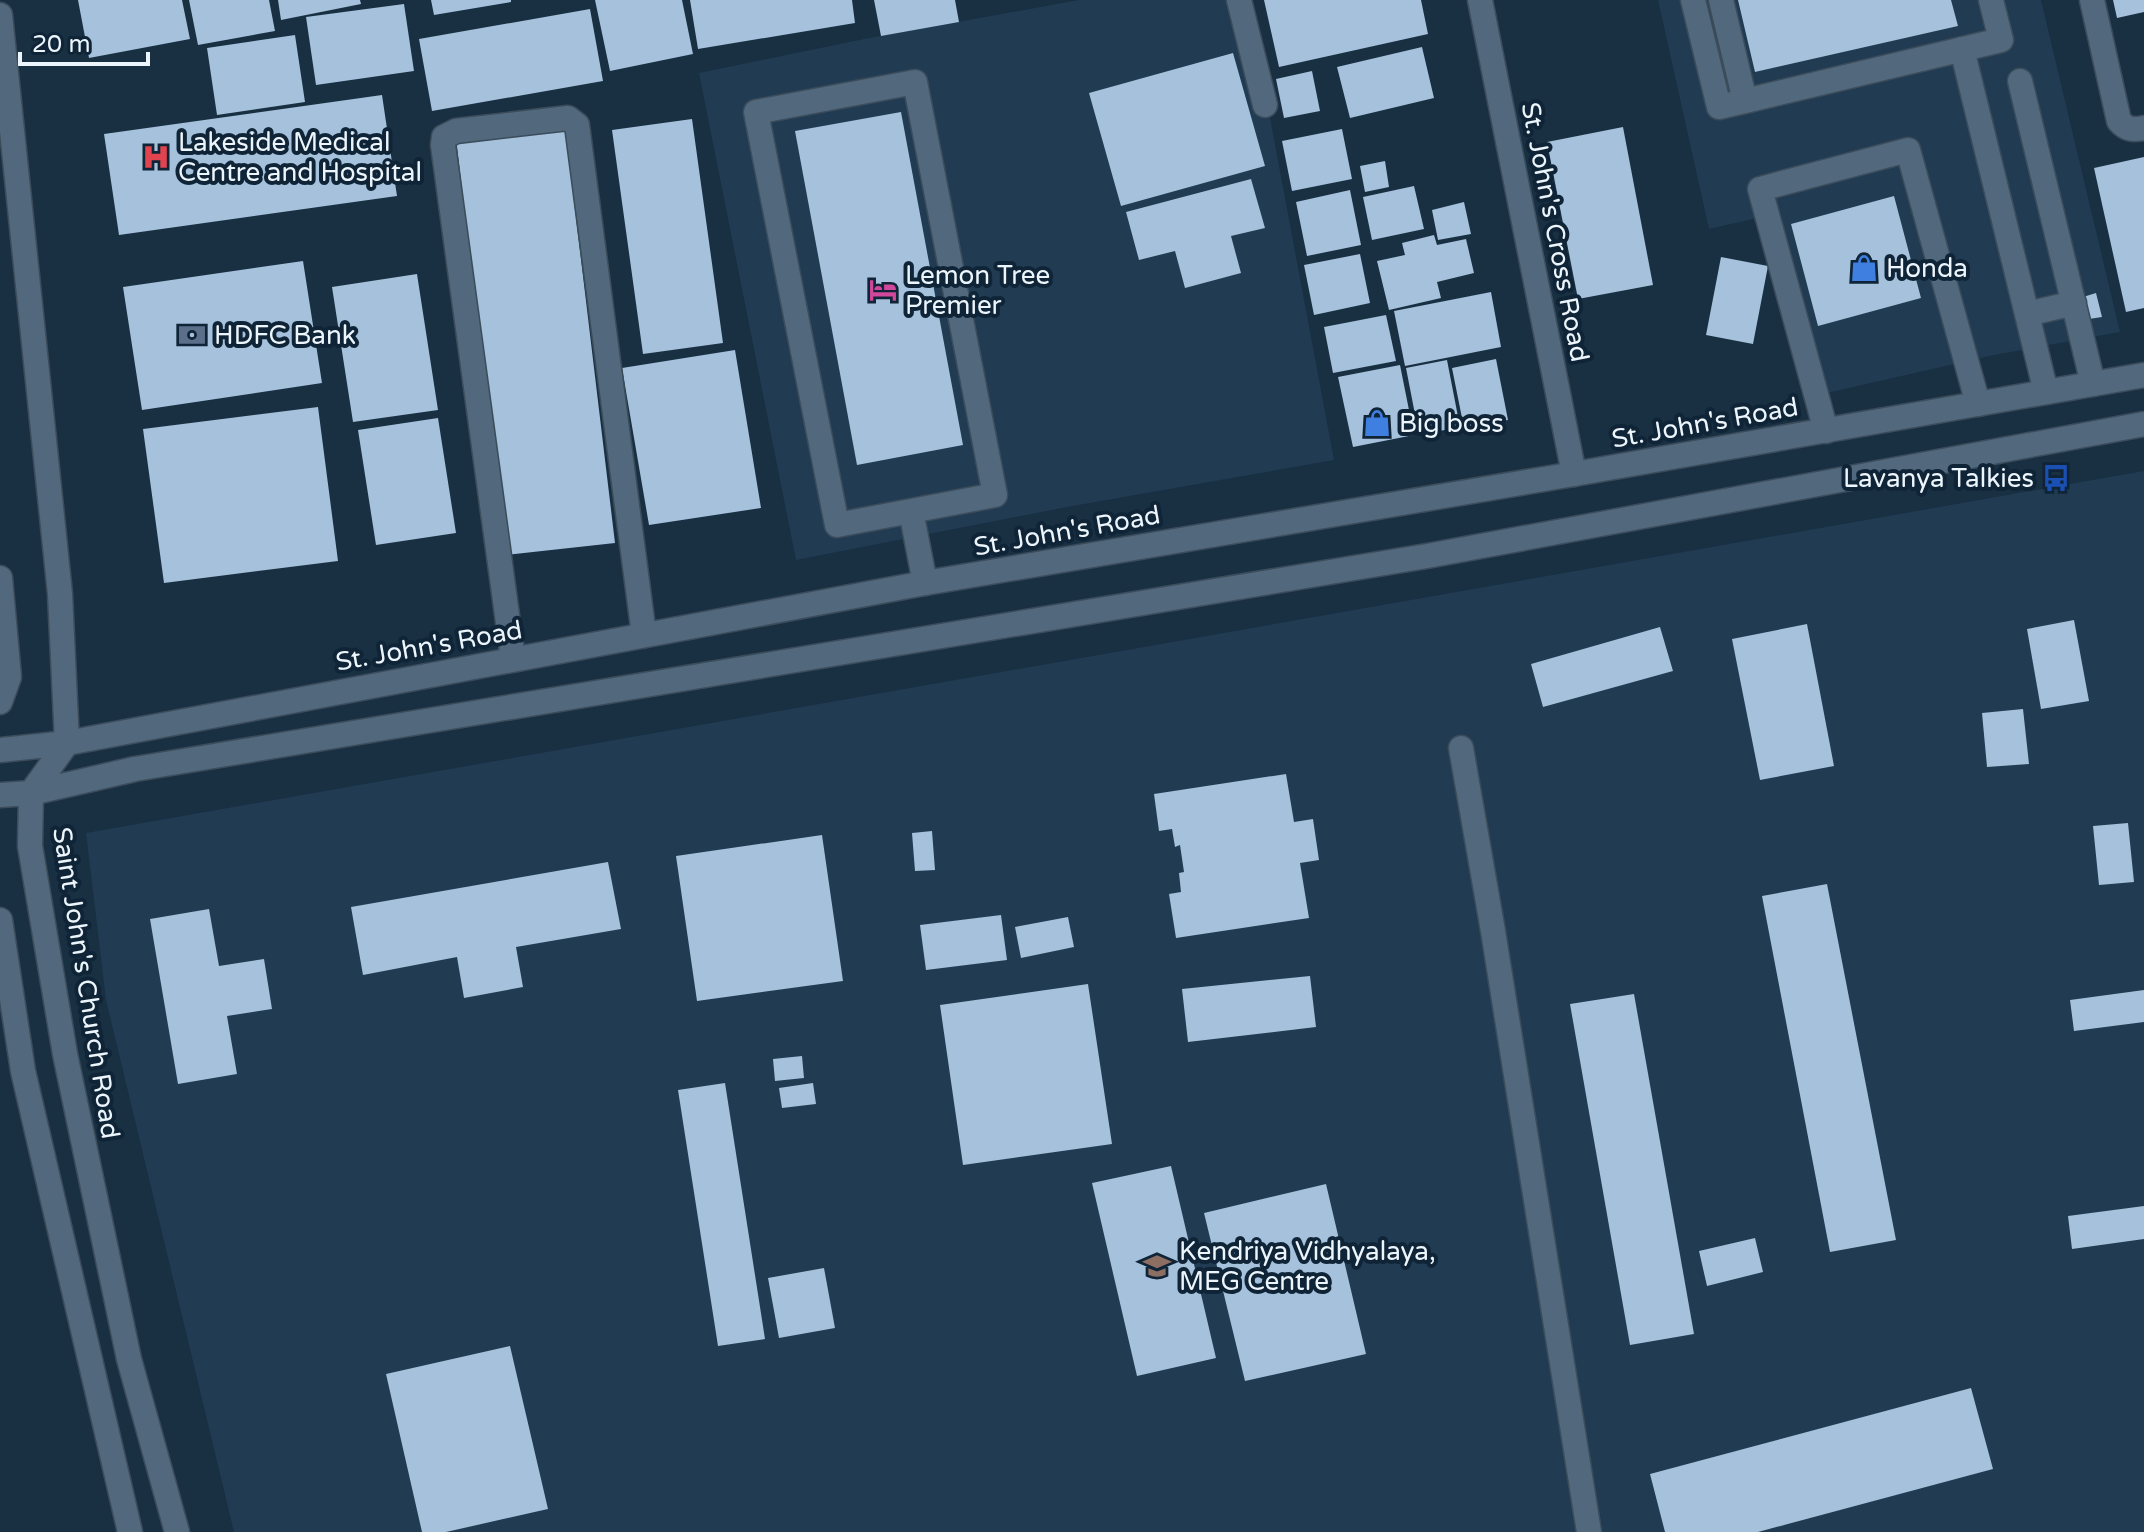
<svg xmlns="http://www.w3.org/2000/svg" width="2144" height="1532" viewBox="0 0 2144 1532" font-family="'Varela Round',sans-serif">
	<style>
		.built { fill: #203b52 }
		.building { fill: #a5c1db }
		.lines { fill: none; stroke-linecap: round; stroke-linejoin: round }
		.lane-casing { stroke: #3b4c5b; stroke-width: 27 }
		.street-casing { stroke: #3b4c5b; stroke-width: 27 }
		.secondary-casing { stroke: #3b4c5b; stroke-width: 27 }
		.lane { stroke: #51687d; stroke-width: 24 }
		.street { stroke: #51687d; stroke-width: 24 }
		.secondary { stroke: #51687d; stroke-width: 24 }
		.labels { text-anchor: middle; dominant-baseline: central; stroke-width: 8; stroke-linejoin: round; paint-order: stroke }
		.poi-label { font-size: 26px; fill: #edf5fc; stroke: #0f2537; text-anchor: start }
		.street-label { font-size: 26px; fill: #edf5fc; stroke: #0f2537 }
	</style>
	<rect width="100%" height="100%" fill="#192f42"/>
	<path class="built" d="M 1079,0 L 1248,0 L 1334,460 L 1067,507 L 796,560 L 699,73 L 869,38 Z
		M 1658,0 L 2041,0 L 2120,332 L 1994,355 L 1805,398 L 1762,217 L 1709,229 Z
		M 2144,471 L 2144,1532 L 234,1532 L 106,1000 L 86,833 Z"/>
	<path class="building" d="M 78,0 L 182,0 L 190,39 L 89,58 Z
		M 189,0 L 269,0 L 275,31 L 198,45 Z
		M 278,0 L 360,0 L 361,4 L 281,20 Z
		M 431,0 L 511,0 L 511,2 L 434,15 Z
		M 595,0 L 682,0 L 693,54 L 610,71 Z
		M 690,0 L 852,0 L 855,23 L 698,49 Z
		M 874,0 L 955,0 L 959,22 L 881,36 Z
		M 1264,0 L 1421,0 L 1428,34 L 1279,67 Z
		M 1738,0 L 1951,0 L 1958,26 L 1755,72 Z
		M 2113,0 L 2144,0 L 2144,12 L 2117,18 Z
		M 404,4 L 414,71 L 316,85 L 306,17 Z
		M 590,9 L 603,81 L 432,111 L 419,39 Z
		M 295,35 L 305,102 L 217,115 L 207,48 Z
		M 1422,47 L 1434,98 L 1350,118 L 1337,67 Z
		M 1233,53 L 1265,166 L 1121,206 L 1089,93 Z
		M 1312,71 L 1320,111 L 1284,118 L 1276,79 Z
		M 382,95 L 397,196 L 119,235 L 104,134 Z
		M 901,112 L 963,445 L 857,465 L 795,131 Z
		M 692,119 L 723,343 L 643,354 L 612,130 Z
		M 565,126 L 615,543 L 505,555 L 456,138 Z
		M 1623,127 L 1653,285 L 1578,299 L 1547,142 Z
		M 1342,129 L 1352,179 L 1292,191 L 1282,141 Z
		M 2144,157 L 2144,308 L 2126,312 L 2094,168 Z
		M 1385,161 L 1389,187 L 1365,192 L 1360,166 Z
		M 1251,179 L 1265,228 L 1231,236 L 1241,273 L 1185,288 L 1175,251 L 1139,260 L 1126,212 Z
		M 1414,186 L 1424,229 L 1372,240 L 1363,197 Z
		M 1350,190 L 1361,245 L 1307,256 L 1296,202 Z
		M 1894,196 L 1921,298 L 1818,326 L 1791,224 Z
		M 1464,202 L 1471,234 L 1438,240 L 1432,210 Z
		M 1434,235 L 1437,245 L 1466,239 L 1474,273 L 1437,282 L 1441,298 L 1389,310 L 1377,261 L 1405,255 L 1402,243 Z
		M 1360,254 L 1370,303 L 1314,315 L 1304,265 Z
		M 1721,257 L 1768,266 L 1753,344 L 1706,335 Z
		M 303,261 L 322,383 L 142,410 L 123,287 Z
		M 417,274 L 438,410 L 353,422 L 332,287 Z
		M 1491,292 L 1501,347 L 1405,366 L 1394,311 Z
		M 2096,293 L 2102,317 L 2089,319 L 2083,297 Z
		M 1386,315 L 1396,361 L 1333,373 L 1324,327 Z
		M 735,350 L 761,508 L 649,525 L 622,368 Z
		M 1496,359 L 1508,420 L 1464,428 L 1452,368 Z
		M 1447,360 L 1460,427 L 1419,435 L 1406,368 Z
		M 1400,365 L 1414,435 L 1353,447 L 1338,377 Z
		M 318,407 L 338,561 L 164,583 L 143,429 Z
		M 438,418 L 456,533 L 376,545 L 358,430 Z
		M 2074,620 L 2089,701 L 2041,709 L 2027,629 Z
		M 1807,624 L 1834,766 L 1760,780 L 1732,639 Z
		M 1660,627 L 1673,671 L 1543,707 L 1531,664 Z
		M 2023,709 L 2029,764 L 1987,767 L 1982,713 Z
		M 1286,774 L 1294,822 L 1313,819 L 1319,860 L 1300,863 L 1309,918 L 1176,938 L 1169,894 L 1181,892 L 1179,873 L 1184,872 L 1180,845 L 1175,847 L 1172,829 L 1159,831 L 1154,794 Z
		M 2128,823 L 2134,882 L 2099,885 L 2093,826 Z
		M 932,831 L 935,870 L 915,871 L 912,833 Z
		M 822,835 L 843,981 L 697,1001 L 676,856 Z
		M 608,862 L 621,929 L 516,947 L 523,987 L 464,998 L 457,957 L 363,975 L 351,907 Z
		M 1827,884 L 1896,1240 L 1830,1252 L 1762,896 Z
		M 209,909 L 219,966 L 264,959 L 272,1009 L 227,1016 L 237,1074 L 178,1084 L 150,919 Z
		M 1001,915 L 1007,960 L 926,970 L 920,925 Z
		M 1068,917 L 1074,947 L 1021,958 L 1015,927 Z
		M 1310,976 L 1316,1027 L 1188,1042 L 1182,989 Z
		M 1088,984 L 1112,1144 L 963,1165 L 940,1005 Z
		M 2144,990 L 2144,1022 L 2074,1031 L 2070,1000 Z
		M 1634,994 L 1694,1334 L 1630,1345 L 1570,1004 Z
		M 802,1056 L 804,1078 L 775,1081 L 773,1059 Z
		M 725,1083 L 765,1339 L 718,1346 L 678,1090 Z
		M 813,1083 L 816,1104 L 782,1108 L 779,1088 Z
		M 1171,1166 L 1216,1358 L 1137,1376 L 1092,1183 Z
		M 1326,1184 L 1366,1354 L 1245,1381 L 1204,1213 Z
		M 2144,1206 L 2144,1239 L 2072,1249 L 2068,1216 Z
		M 1755,1238 L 1763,1272 L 1707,1286 L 1699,1251 Z
		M 824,1268 L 835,1328 L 779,1338 L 768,1278 Z
		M 510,1346 L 548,1509 L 446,1532 L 422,1532 L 386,1374 Z
		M 1971,1388 L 1993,1469 L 1758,1532 L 1665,1532 L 1650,1474 Z"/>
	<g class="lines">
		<g class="lane-casing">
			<path id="lane" d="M 1693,0 L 1719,107 L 1745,101
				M 1721,0 L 1745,101 L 2001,40 L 1991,0
				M 2092,0 L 2119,121 C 2127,130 2133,130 2144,128
				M 1962,49 L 2046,392
				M 2020,81 L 2093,384
				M 2027,314 L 2074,303
				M 1826,431 L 1760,189 L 1908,150 L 1978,404
				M 911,511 L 837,525 L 756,112 L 915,82 L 995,495 L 911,511 L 925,583
				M 1461,748 L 1493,931 L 1589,1532"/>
		</g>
		<g class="street-casing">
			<path id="street" d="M 1239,0 L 1265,105
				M 1480,0 L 1574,474
				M 513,659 L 443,145 L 444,137 L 456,131 L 568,118 L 577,125 L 644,635"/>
		</g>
		<g class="secondary-casing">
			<path id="secondary" d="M 0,15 L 60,594 L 67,743 L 31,793 L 30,846 L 65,1054 L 129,1359 L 177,1532
				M 0,578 L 9,677 L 0,702
				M 0,750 L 67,743 L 925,583 L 1574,474 L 2144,375
				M 0,795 L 31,793 L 135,769 L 1427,556 L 2144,424
				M 0,920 L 23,1071 L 130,1532"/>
		</g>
		<use href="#lane" class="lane"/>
		<use href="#street" class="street"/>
		<use href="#secondary" class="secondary"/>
	</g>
	<defs>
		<g id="hospital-bare" transform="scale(2.16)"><path d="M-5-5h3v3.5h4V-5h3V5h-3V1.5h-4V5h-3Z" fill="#e0444e" stroke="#0f2537" stroke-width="2.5" paint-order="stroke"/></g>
		<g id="shop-bare" transform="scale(2.16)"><path d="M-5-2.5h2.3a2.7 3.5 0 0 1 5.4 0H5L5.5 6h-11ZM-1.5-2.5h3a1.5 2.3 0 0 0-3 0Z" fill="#3f7fe0" stroke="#0f2537" stroke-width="2.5" paint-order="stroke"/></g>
		<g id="hotel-bare" transform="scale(2.16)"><path d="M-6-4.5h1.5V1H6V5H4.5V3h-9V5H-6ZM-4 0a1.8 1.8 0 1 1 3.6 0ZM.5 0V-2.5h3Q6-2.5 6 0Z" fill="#d1479c" stroke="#0f2537" stroke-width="2.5" paint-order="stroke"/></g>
		<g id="bank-bare" transform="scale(2.16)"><path d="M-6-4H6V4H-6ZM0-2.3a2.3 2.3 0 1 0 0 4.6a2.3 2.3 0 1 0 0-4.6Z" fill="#5c6f8a" stroke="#0f2537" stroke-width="2.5" paint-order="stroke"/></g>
		<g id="bus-bare" transform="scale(2.16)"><path d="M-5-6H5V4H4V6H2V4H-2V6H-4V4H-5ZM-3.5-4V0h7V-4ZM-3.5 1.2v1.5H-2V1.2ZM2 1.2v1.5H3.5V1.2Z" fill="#1a4fb4" stroke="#0f2537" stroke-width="2.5" paint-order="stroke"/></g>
		<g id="school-bare" transform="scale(2.16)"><path d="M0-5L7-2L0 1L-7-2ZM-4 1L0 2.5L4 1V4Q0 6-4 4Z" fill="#8d6e63" stroke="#0f2537" stroke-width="2.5" paint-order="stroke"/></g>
	</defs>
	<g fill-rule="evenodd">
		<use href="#hospital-bare" x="156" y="157"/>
		<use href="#shop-bare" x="1864" y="268"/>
		<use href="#hotel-bare" x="883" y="290"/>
		<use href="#bank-bare" x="192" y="335"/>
		<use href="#shop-bare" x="1377" y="423"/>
		<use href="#bus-bare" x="2056" y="478"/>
		<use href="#school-bare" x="1157" y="1266"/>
	</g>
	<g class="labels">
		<g class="poi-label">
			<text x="178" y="142">Lakeside Medical<tspan x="178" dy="30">Centre and Hospital</tspan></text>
			<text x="1886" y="268">Honda</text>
			<text x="905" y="275">Lemon Tree<tspan x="905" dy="30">Premier</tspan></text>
			<text x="214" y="335">HDFC Bank</text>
			<text x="1399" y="423">Big boss</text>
			<text x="2034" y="478" text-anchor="end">Lavanya Talkies</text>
			<text x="1179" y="1251">Kendriya Vidhyalaya,<tspan x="1179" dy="30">MEG Centre</tspan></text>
		</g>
		<g class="street-label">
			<text transform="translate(1555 232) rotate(79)">St. John's Cross Road</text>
			<text transform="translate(1705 423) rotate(-10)">St. John's Road</text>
			<text transform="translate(1067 531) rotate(-10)">St. John's Road</text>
			<text transform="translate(429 646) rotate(-10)">St. John's Road</text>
			<text transform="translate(86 983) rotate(81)">Saint John's Church Road</text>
		</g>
	</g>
	<path d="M20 52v12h128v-12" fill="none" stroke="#edf5fc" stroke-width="4"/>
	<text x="32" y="52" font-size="24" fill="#edf5fc" stroke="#0f2537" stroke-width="6" paint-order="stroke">20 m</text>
</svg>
